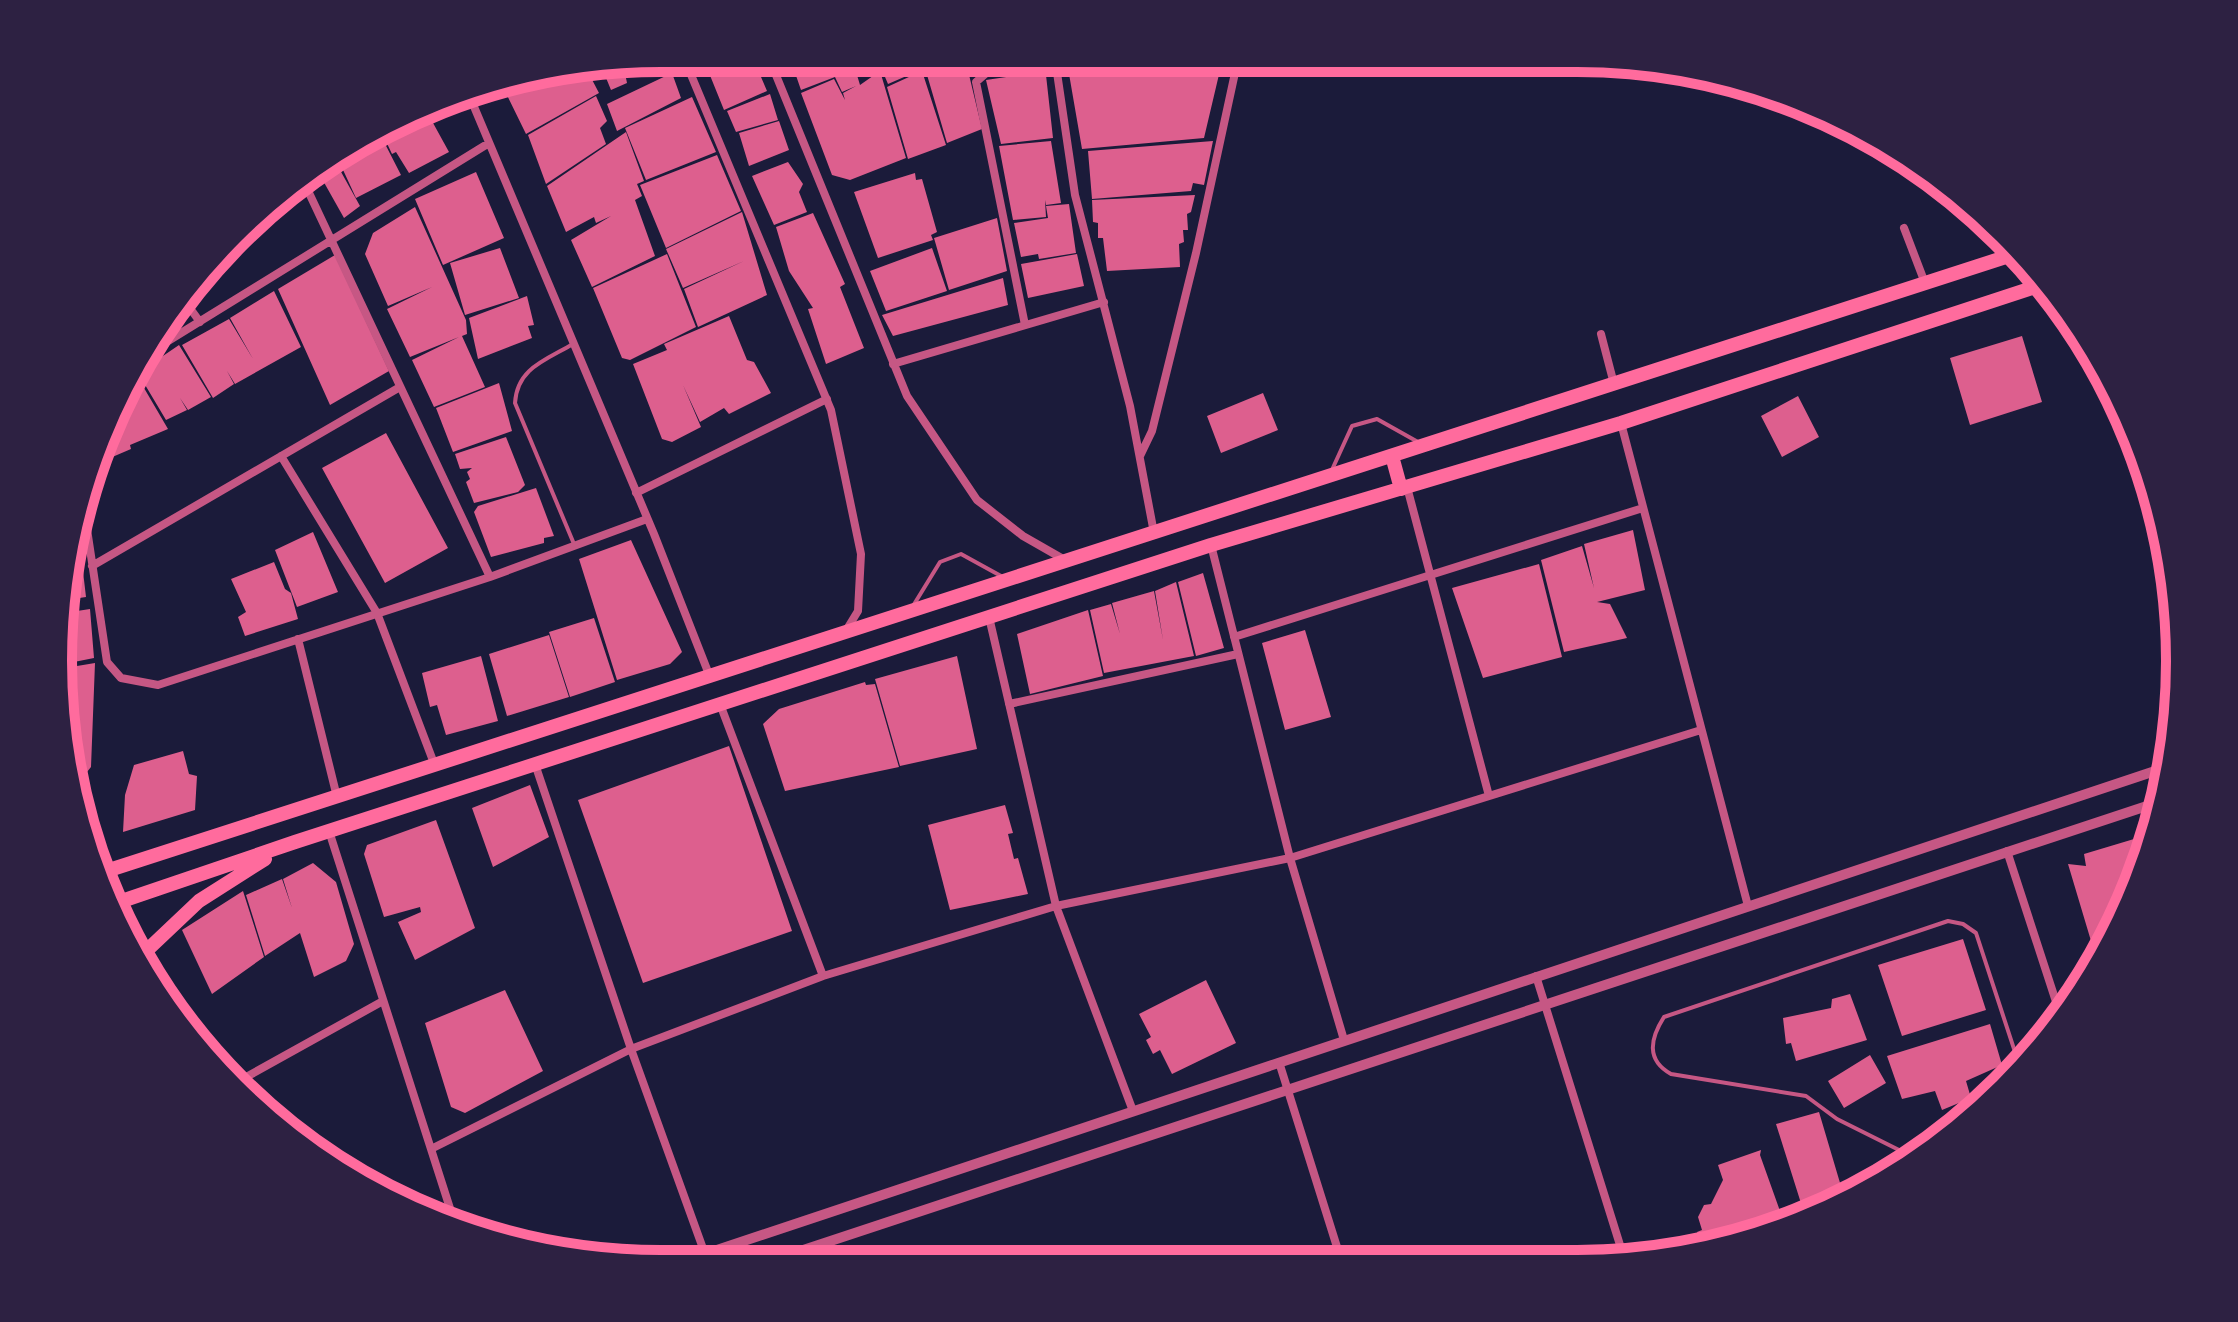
<svg xmlns="http://www.w3.org/2000/svg" width="2238" height="1322" viewBox="0 0 2238 1322" font-family="Commissioner,sans-serif">
	<style>
		.building { fill: #dd5f8e }
		.lines { fill: none; stroke-linecap: round; stroke-linejoin: round }
		.service { stroke: #c65784; stroke-width: 4 }
		.minor { stroke: #c65784; stroke-width: 8 }
		.tertiary { stroke: #c65784; stroke-width: 10 }
		.primary { stroke: #ff6b9d; stroke-width: 14 }
		.rim { fill: none; stroke: #ff6b9d; stroke-width: 10 }
	</style>
	<rect width="100%" height="100%" fill="#1b1b3a"/>
	<path class="building" d="M 661,58 L 665,58 L 626,78 L 627,83 L 611,90 L 602,68 Z
		M 717,58 L 753,58 L 767,91 L 724,110 L 705,63 Z
		M 807,58 L 871,58 L 874,66 L 857,75 L 860,85 L 880,71 L 906,158 L 850,180 L 832,175 L 801,93 L 834,79 L 845,100 L 843,93 L 856,86 L 842,92 L 835,77 L 801,90 L 792,64 Z
		M 877,58 L 947,58 L 938,64 L 965,58 L 982,129 L 947,143 L 925,68 L 888,84 Z
		M 1221,66 L 1204,138 L 1082,149 L 1068,68 Z
		M 587,70 L 599,93 L 526,134 L 503,87 Z
		M 922,71 L 946,145 L 908,159 L 887,87 Z
		M 1040,72 L 1046,75 L 1053,138 L 1001,144 L 986,80 Z
		M 672,73 L 681,98 L 617,131 L 607,104 Z
		M 770,94 L 778,120 L 736,132 L 727,111 Z
		M 596,96 L 607,121 L 600,128 L 606,144 L 546,184 L 528,135 Z
		M 692,97 L 716,152 L 646,180 L 625,128 Z
		M 427,112 L 449,152 L 409,173 L 396,152 L 392,154 L 383,135 Z
		M 779,121 L 789,150 L 749,166 L 739,133 Z
		M 626,132 L 644,181 L 637,184 L 642,196 L 635,200 L 655,256 L 592,287 L 571,240 L 611,216 L 596,223 L 594,217 L 566,232 L 547,186 Z
		M 381,136 L 401,175 L 356,198 L 338,159 Z
		M 1051,141 L 1061,203 L 1046,205 L 1045,200 L 1046,217 L 1013,220 L 999,146 Z
		M 1213,141 L 1204,185 L 1193,183 L 1191,191 L 1092,199 L 1088,151 Z
		M 717,155 L 741,211 L 666,248 L 640,185 Z
		M 335,161 L 360,206 L 344,218 L 317,170 Z
		M 788,162 L 803,184 L 799,192 L 807,212 L 774,225 L 752,176 Z
		M 476,172 L 504,238 L 443,265 L 415,199 Z
		M 915,173 L 916,180 L 922,179 L 937,232 L 931,235 L 933,240 L 878,258 L 854,192 Z
		M 1195,195 L 1191,212 L 1187,214 L 1188,230 L 1183,230 L 1184,242 L 1179,244 L 1180,267 L 1107,271 L 1103,238 L 1098,238 L 1098,223 L 1093,222 L 1092,200 Z
		M 1069,204 L 1076,253 L 1039,259 L 1038,254 L 1021,257 L 1014,223 L 1048,218 L 1046,206 Z
		M 415,207 L 466,320 L 467,334 L 462,336 L 485,387 L 434,407 L 412,360 L 459,337 L 410,357 L 387,309 L 432,287 L 388,306 L 365,254 L 373,233 Z
		M 742,212 L 767,295 L 698,327 L 684,289 L 744,261 L 683,288 L 666,249 Z
		M 813,213 L 845,284 L 840,287 L 864,348 L 826,364 L 808,309 L 813,308 L 789,271 L 776,227 Z
		M 997,218 L 1007,271 L 949,290 L 934,238 Z
		M 500,248 L 519,298 L 465,315 L 450,263 Z
		M 932,248 L 947,291 L 886,311 L 870,271 Z
		M 667,254 L 696,327 L 630,360 L 622,358 L 593,288 Z
		M 1077,254 L 1084,286 L 1028,298 L 1021,264 Z
		M 335,255 L 389,371 L 330,405 L 278,289 Z
		M 1003,278 L 1008,305 L 893,336 L 882,315 Z
		M 274,291 L 301,347 L 235,384 L 227,371 L 234,384 L 213,398 L 182,345 L 229,319 L 253,359 L 230,318 Z
		M 527,296 L 534,325 L 528,326 L 532,338 L 478,359 L 469,318 Z
		M 173,312 L 177,319 L 158,330 L 160,326 Z
		M 729,316 L 747,360 L 754,362 L 771,393 L 729,414 L 724,408 L 700,422 L 683,385 L 701,427 L 672,442 L 662,439 L 633,364 L 667,350 L 664,344 Z
		M 2022,336 L 2042,402 L 1970,425 L 1950,358 Z
		M 179,345 L 211,397 L 188,410 L 180,398 L 187,410 L 166,420 L 138,373 Z
		M 137,376 L 168,429 L 130,445 L 131,449 L 110,458 L 111,463 L 101,464 L 95,472 Z
		M 499,383 L 512,431 L 453,452 L 436,408 Z
		M 1263,393 L 1278,430 L 1221,453 L 1207,416 Z
		M 1798,396 L 1819,437 L 1782,457 L 1761,416 Z
		M 386,433 L 448,548 L 385,583 L 322,468 Z
		M 506,437 L 525,485 L 518,492 L 474,503 L 466,482 L 470,479 L 467,472 L 472,468 L 460,469 L 455,454 Z
		M 536,488 L 554,536 L 544,538 L 544,543 L 491,557 L 474,512 L 478,506 Z
		M 1633,530 L 1645,590 L 1597,602 L 1610,604 L 1627,638 L 1564,652 L 1541,560 L 1582,546 L 1594,588 L 1584,544 Z
		M 313,532 L 338,592 L 297,607 L 275,550 Z
		M 74,537 L 79,537 L 86,597 L 66,600 Z
		M 631,540 L 682,652 L 670,664 L 617,680 L 579,559 Z
		M 274,562 L 285,589 L 291,593 L 298,619 L 245,636 L 238,617 L 246,612 L 231,579 Z
		M 1539,564 L 1562,657 L 1483,678 L 1452,588 Z
		M 1203,573 L 1224,648 L 1196,656 L 1178,582 Z
		M 1176,582 L 1194,656 L 1104,673 L 1090,610 L 1111,604 L 1120,634 L 1112,603 L 1154,591 L 1163,640 L 1155,591 Z
		M 90,609 L 94,658 L 59,665 L 64,613 Z
		M 1088,610 L 1103,676 L 1030,694 L 1017,634 Z
		M 594,618 L 615,682 L 570,697 L 549,632 Z
		M 1305,630 L 1331,717 L 1285,730 L 1262,643 Z
		M 549,635 L 569,697 L 507,716 L 489,654 Z
		M 481,656 L 498,721 L 446,735 L 437,705 L 430,707 L 422,673 Z
		M 957,656 L 977,749 L 900,766 L 875,679 Z
		M 95,663 L 91,767 L 78,783 L 59,669 Z
		M 865,682 L 866,685 L 875,684 L 899,767 L 785,791 L 763,724 L 779,709 Z
		M 729,746 L 792,931 L 643,983 L 578,800 Z
		M 183,751 L 189,774 L 197,776 L 195,810 L 123,832 L 125,795 L 134,765 Z
		M 530,785 L 549,837 L 493,867 L 472,808 Z
		M 1005,805 L 1013,833 L 1008,834 L 1014,859 L 1018,858 L 1028,894 L 950,910 L 928,825 Z
		M 436,820 L 475,928 L 415,960 L 398,922 L 421,912 L 420,907 L 384,917 L 364,854 L 367,845 Z
		M 2144,836 L 2148,846 L 2134,891 L 2097,961 L 2068,864 L 2086,866 L 2084,854 Z
		M 313,863 L 336,882 L 354,944 L 346,961 L 314,977 L 300,933 L 265,956 L 246,895 L 282,879 L 292,908 L 283,879 Z
		M 243,891 L 264,957 L 212,994 L 182,930 Z
		M 1963,939 L 1986,1010 L 1902,1036 L 1878,965 Z
		M 1206,980 L 1236,1043 L 1172,1074 L 1160,1050 L 1153,1054 L 1146,1040 L 1151,1037 L 1139,1014 Z
		M 505,990 L 543,1071 L 465,1113 L 451,1107 L 425,1023 Z
		M 1850,994 L 1867,1040 L 1796,1061 L 1791,1043 L 1786,1044 L 1783,1018 L 1831,1008 L 1832,999 Z
		M 1990,1024 L 2002,1065 L 1966,1081 L 1971,1098 L 1942,1110 L 1935,1091 L 1902,1099 L 1887,1056 Z
		M 1870,1055 L 1886,1083 L 1844,1108 L 1828,1081 Z
		M 1819,1112 L 1843,1193 L 1870,1187 L 1805,1216 L 1776,1124 Z
		M 1761,1150 L 1760,1155 L 1785,1225 L 1770,1232 L 1702,1246 L 1697,1232 L 1702,1230 L 1698,1217 L 1704,1205 L 1711,1204 L 1723,1180 L 1718,1165 Z"/>
	<g class="lines">
		<path class="service" d="M 573,344 C 546,360 517,368 515,403 L 574,544
			M 1331,472 L 1352,426 L 1377,419 L 1418,442
			M 913,606 L 940,562 L 961,554 L 1001,576
			M 1913,1157 L 1837,1119 L 1806,1096 L 1671,1074 C 1646,1060 1650,1039 1664,1017 L 1948,921 L 1963,924 L 1976,933 L 2015,1052 L 2014,1075"/>
		<path class="minor" d="M 684,58 L 831,410 L 861,554 L 858,611 L 847,629
			M 769,58 L 907,396 L 977,500 L 1023,536 L 1065,560
			M 1055,59 L 1075,195 L 1130,406 L 1154,533
			M 467,90 L 654,534 L 710,677
			M 302,178 L 490,577
			M 1904,228 L 1925,283
			M 184,300 L 200,322
			M 1025,325 L 976,82 L 991,69 L 1148,59
			M 1601,334 L 1614,384
			M 147,354 L 489,143
			M 893,364 L 1104,302
			M 1621,423 L 1748,906
			M 281,456 L 377,613 L 435,766
			M 1140,456 L 1152,431 L 1196,253 L 1238,59
			M 1407,487 L 1489,796
			M 636,493 L 827,399
			M 82,496 L 107,662 L 121,678 L 158,685 L 490,577 L 647,519
			M 1211,545 L 1290,858 L 1344,1040
			M 92,566 L 400,387
			M 989,617 L 1056,906 L 1133,1111
			M 1234,637 L 1643,508
			M 298,639 L 337,797
			M 720,704 L 823,976
			M 1009,704 L 1238,654
			M 535,764 L 631,1049 L 705,1254
			M 329,831 L 456,1227
			M 2007,851 L 2061,1017
			M 1536,976 L 1625,1261
			M 1279,1062 L 1342,1263
			M 239,1081 L 383,1001
			M 431,1149 L 631,1049 L 823,976 L 1056,906 L 1290,858 L 1701,730"/>
		<path class="tertiary" d="M 678,1263 L 2170,766
			M 764,1263 L 2162,801"/>
		<path class="primary" d="M 1392,456 L 1401,489
			M 100,873 L 2018,253
			M 116,903 L 295,842 L 1211,545 L 1621,423 L 2044,284
			M 143,954 L 199,901 L 265,859"/>
	</g>
	<path d="M0 0H2238V1322H0ZM661 72H1577A589 589 0 0 1 2166 661V661A589 589 0 0 1 1577 1250H661A589 589 0 0 1 72 661V661A589 589 0 0 1 661 72Z" fill="#2d2142" fill-rule="evenodd"/>
	<path class="rim" d="M661 72H1577A589 589 0 0 1 2166 661V661A589 589 0 0 1 1577 1250H661A589 589 0 0 1 72 661V661A589 589 0 0 1 661 72Z"/>
</svg>
